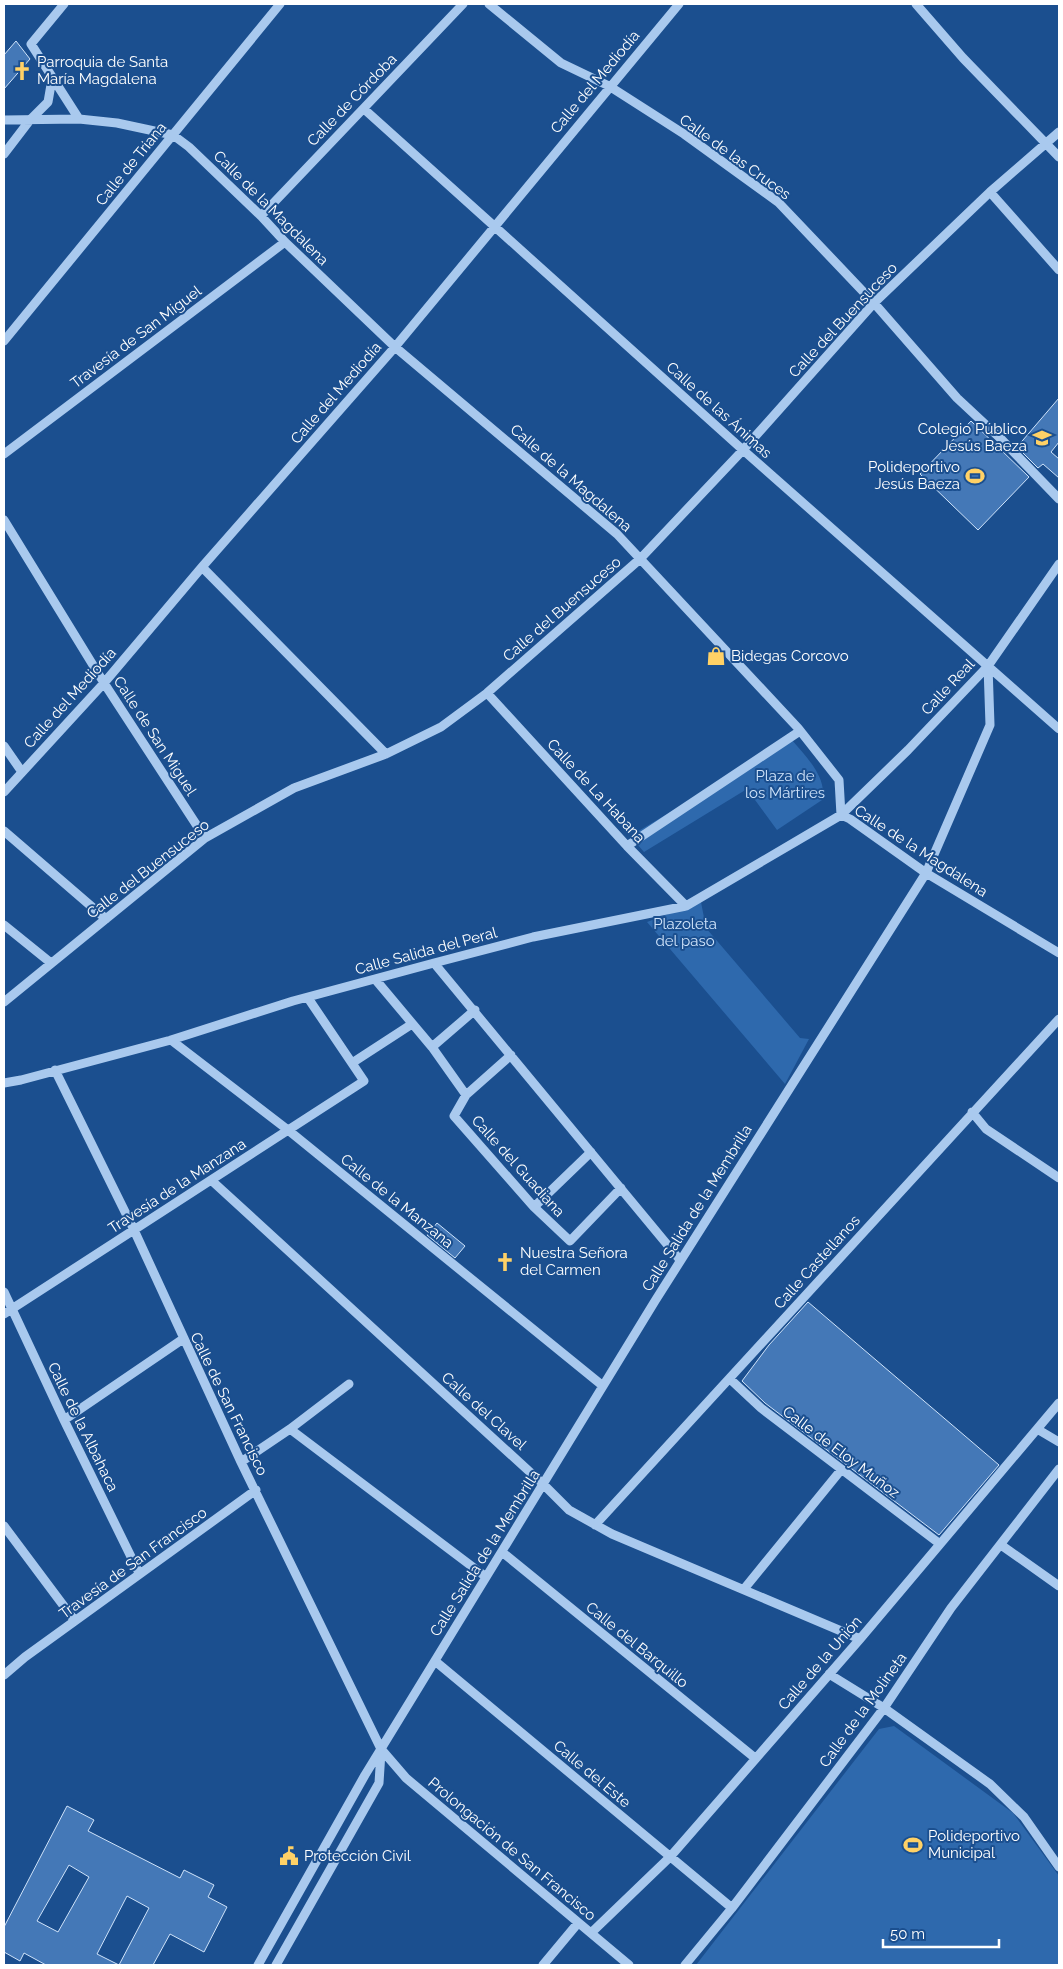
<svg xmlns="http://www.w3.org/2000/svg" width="1063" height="1969" viewBox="0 0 1063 1969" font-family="Raleway,sans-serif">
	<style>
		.green { fill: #2e69ad }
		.building { fill: #4478b7; stroke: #cfe3fa; fill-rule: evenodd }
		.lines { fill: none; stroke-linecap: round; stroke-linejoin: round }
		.minor { stroke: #a9c9ee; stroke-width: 9 }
		.labels { text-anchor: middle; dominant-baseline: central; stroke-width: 4; stroke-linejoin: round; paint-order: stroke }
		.poi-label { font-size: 15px; fill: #fff; stroke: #1b4f8f; text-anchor: start }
		.street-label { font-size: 15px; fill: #fff; stroke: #1b4f8f }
		.park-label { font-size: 15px; fill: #cfe3fa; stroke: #1b4f8f }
	</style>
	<rect width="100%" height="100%" fill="#1b4f8f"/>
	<path class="green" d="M 792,740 C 805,756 828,777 822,800 L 777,830 L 747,789 L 644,852 L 630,836 Z
		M 701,902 L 706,928 L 800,1038 L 809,1039 L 785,1084 L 647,922 Z
		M 894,1726 L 1013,1813 L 1059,1876 L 1059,1965 L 696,1965 L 879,1729 Z"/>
	<path class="building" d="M 16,41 L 30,59 L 4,89 L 4,55 Z
		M 1059,398 L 1059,442 L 1051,452 L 1059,459 L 1059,478 L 1043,464 L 1038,468 L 1017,447 Z
		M 971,421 L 1029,477 L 978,530 L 920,474 Z
		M 437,1223 L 465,1246 L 455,1258 L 427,1235 Z
		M 808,1302 L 999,1465 L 939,1535 L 765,1403 L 742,1381 L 769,1345 Z
		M 67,1806 L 94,1820 L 88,1831 L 180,1878 L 184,1870 L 214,1885 L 208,1897 L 227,1907 L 204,1952 L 170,1934 L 153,1965 L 119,1965 L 149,1908 L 127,1896 L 97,1954 L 119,1965 L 46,1965 L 24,1953 L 20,1961 L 4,1952 L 4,1927 ZM 69,1865 L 89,1877 L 58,1932 L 37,1921 Z"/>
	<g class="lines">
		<path class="minor" d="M 64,4 L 31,44 L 79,119
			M 489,4 L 561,63 L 609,86 L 684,134 L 778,202 L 874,303 L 957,398 L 1001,439 L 1059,499
			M 916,4 L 963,58 L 1059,157
			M 364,109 L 743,450 L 1059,729
			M 4,120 L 79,119 L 117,123 L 173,135 L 189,147 L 261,216 L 285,242 L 395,347 L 617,534 L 798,728 L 839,780 L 841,815
			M 4,154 L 30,120 L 48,102 L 52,79
			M 990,192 L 1059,270
			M 261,216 L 463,4
			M 4,341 L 280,4
			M 4,454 L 285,242
			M 4,520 L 104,683 L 205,838
			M 202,567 L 386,754
			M 487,693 L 627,846 L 686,906
			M 4,746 L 22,772
			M 4,792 L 104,683 L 202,567 L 395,347 L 679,4
			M 841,815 L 850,819 L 926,873 L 1059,953
			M 4,831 L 106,919
			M 627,846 L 800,731
			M 4,925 L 51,963
			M 434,963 L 680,1260
			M 375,979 L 432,1047 L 466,1095 L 511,1055
			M 4,1002 L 205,838 L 294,788 L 386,754 L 441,727 L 487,693 L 640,559 L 743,450 L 874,303 L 990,192 L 1059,132
			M 171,1040 L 288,1130 L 603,1386
			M 432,1047 L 475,1010
			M 352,1063 L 412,1024
			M 55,1070 L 134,1230 L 241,1462 L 381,1749 L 406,1778 L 629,1965
			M 4,1083 L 21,1080 L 171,1040 L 293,1001 L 434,963 L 533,937 L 686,906 L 841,815 L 908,750 L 988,666 L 1059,564
			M 466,1095 L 454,1116 L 534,1207 L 570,1241 L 621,1188
			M 972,1112 L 986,1129 L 1059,1178
			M 211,1180 L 543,1484 L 569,1510 L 612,1534 L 860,1639
			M 534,1207 L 591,1152
			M 4,1292 L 64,1420 L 139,1573
			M 4,1314 L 364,1081 L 308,998
			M 730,1379 L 761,1408 L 940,1544
			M 64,1420 L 183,1339
			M 290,1429 L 486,1577
			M 1037,1429 L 1059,1442
			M 241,1462 L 290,1429 L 349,1384
			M 595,1525 L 1059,1019
			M 4,1526 L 75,1621
			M 1001,1545 L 1059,1586
			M 502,1552 L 755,1758
			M 744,1589 L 841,1470
			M 435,1661 L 732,1908
			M 829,1674 L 884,1708 L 990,1784 L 1024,1817 L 1059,1867
			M 4,1675 L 25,1657 L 256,1490
			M 591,1933 L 670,1857 L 860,1639 L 1059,1403
			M 258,1965 L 365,1775 L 655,1301 L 926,873 L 990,725 L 988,666
			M 276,1965 L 379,1783 L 381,1752
			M 543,1965 L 578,1923
			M 685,1965 L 732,1908 L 884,1708 L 951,1608 L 1059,1469"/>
	</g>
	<defs>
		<g id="church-bare" transform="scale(1.5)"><path d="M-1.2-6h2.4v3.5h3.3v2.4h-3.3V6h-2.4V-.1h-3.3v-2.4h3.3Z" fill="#ffd166" stroke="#1b4f8f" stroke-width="2.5" paint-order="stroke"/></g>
		<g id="school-bare" transform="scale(1.5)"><path d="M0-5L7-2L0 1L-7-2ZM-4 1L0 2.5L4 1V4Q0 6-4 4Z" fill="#ffd166" stroke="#1b4f8f" stroke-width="2.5" paint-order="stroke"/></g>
		<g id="stadium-bare" transform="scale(1.5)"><path d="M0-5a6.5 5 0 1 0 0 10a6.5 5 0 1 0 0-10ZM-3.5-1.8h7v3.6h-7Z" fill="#ffd166" stroke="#1b4f8f" stroke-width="2.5" paint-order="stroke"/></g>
		<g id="shop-bare" transform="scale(1.5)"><path d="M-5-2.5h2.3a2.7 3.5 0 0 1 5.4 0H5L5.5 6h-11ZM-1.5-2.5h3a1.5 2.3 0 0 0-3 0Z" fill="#ffd166" stroke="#1b4f8f" stroke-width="2.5" paint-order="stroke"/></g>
		<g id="civic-bare" transform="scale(1.5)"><path d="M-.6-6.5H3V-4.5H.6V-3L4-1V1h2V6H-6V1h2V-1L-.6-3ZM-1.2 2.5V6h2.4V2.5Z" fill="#ffd166" stroke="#1b4f8f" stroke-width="2.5" paint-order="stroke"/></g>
	</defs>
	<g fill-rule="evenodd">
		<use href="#church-bare" x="22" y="71"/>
		<use href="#school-bare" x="1042" y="438"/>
		<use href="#stadium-bare" x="975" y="476"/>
		<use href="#shop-bare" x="716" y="656"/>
		<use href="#church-bare" x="505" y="1262"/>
		<use href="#stadium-bare" x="913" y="1845"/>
		<use href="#civic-bare" x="289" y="1856"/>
	</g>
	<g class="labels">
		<g class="poi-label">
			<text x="37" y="62">Parroquia de Santa<tspan x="37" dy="17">María Magdalena</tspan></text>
			<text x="1027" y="429" text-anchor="end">Colegio Público<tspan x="1027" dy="17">Jesús Baeza</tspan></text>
			<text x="960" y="467" text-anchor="end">Polideportivo<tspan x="960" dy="17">Jesús Baeza</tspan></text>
			<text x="731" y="656">Bidegas Corcovo</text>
			<text x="520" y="1253">Nuestra Señora<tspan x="520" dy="17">del Carmen</tspan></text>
			<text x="928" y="1836">Polideportivo<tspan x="928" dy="17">Municipal</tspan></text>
			<text x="304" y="1856">Protección Civil</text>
		</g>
		<g class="street-label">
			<text transform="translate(595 82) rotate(-50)">Calle del Mediodía</text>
			<text transform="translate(352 100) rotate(-46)">Calle de Córdoba</text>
			<text transform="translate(735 157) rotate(36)">Calle de las Cruces</text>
			<text transform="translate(131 164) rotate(-51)">Calle de Triana</text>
			<text transform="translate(271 208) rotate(45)">Calle de la Magdalena</text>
			<text transform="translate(843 320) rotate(-47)">Calle del Buensuceso</text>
			<text transform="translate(136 337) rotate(-37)">Travesía de San Miguel</text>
			<text transform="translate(336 393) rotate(-49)">Calle del Mediodía</text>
			<text transform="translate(719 410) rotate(42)">Calle de las Ánimas</text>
			<text transform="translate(571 478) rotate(41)">Calle de la Magdalena</text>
			<text transform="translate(562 609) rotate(-41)">Calle del Buensuceso</text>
			<text transform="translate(948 687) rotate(-47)">Calle Real</text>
			<text transform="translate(70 698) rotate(-48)">Calle del Mediodía</text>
			<text transform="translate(155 736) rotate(57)">Calle de San Miguel</text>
			<text transform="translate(596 791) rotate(47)">Calle de La Habana</text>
			<text transform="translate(921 851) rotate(33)">Calle de la Magdalena</text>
			<text transform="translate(148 869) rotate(-38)">Calle del Buensuceso</text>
			<text transform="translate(426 951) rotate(-15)">Calle Salida del Peral</text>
			<text transform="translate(518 1166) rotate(48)">Calle del Guadiana</text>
			<text transform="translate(177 1186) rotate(-33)">Travesía de la Manzana</text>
			<text transform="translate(397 1201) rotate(39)">Calle de la Manzana</text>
			<text transform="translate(697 1208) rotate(-58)">Calle Salida de la Membrilla</text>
			<text transform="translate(817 1262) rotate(-48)">Calle Castellanos</text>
			<text transform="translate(229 1404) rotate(64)">Calle de San Francisco</text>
			<text transform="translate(484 1411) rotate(42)">Calle del Clavel</text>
			<text transform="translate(83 1427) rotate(64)">Calle de la Albahaca</text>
			<text transform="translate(841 1452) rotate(37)">Calle de Eloy Muñoz</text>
			<text transform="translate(485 1553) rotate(-58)">Calle Salida de la Membrilla</text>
			<text transform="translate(133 1563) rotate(-36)">Travesía de San Francisco</text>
			<text transform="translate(637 1645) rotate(39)">Calle del Barquillo</text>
			<text transform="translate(820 1663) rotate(-49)">Calle de la Unión</text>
			<text transform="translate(863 1710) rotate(-54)">Calle de la Molineta</text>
			<text transform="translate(592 1774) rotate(40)">Calle del Este</text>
			<text transform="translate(512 1849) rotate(40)">Prolongación de San Francisco</text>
		</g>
		<g class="park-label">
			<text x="785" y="776">Plaza de<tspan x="785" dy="17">los Mártires</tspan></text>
			<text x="685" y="924">Plazoleta<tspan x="685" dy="17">del paso</tspan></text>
		</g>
	</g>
	<rect width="1063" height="1969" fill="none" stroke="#ffffff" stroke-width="10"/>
	<path d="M883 1939v8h116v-8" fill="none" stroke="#ffffff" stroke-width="2.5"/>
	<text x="890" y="1939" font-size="15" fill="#ffffff" stroke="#1b4f8f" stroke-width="4" paint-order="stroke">50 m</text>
</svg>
